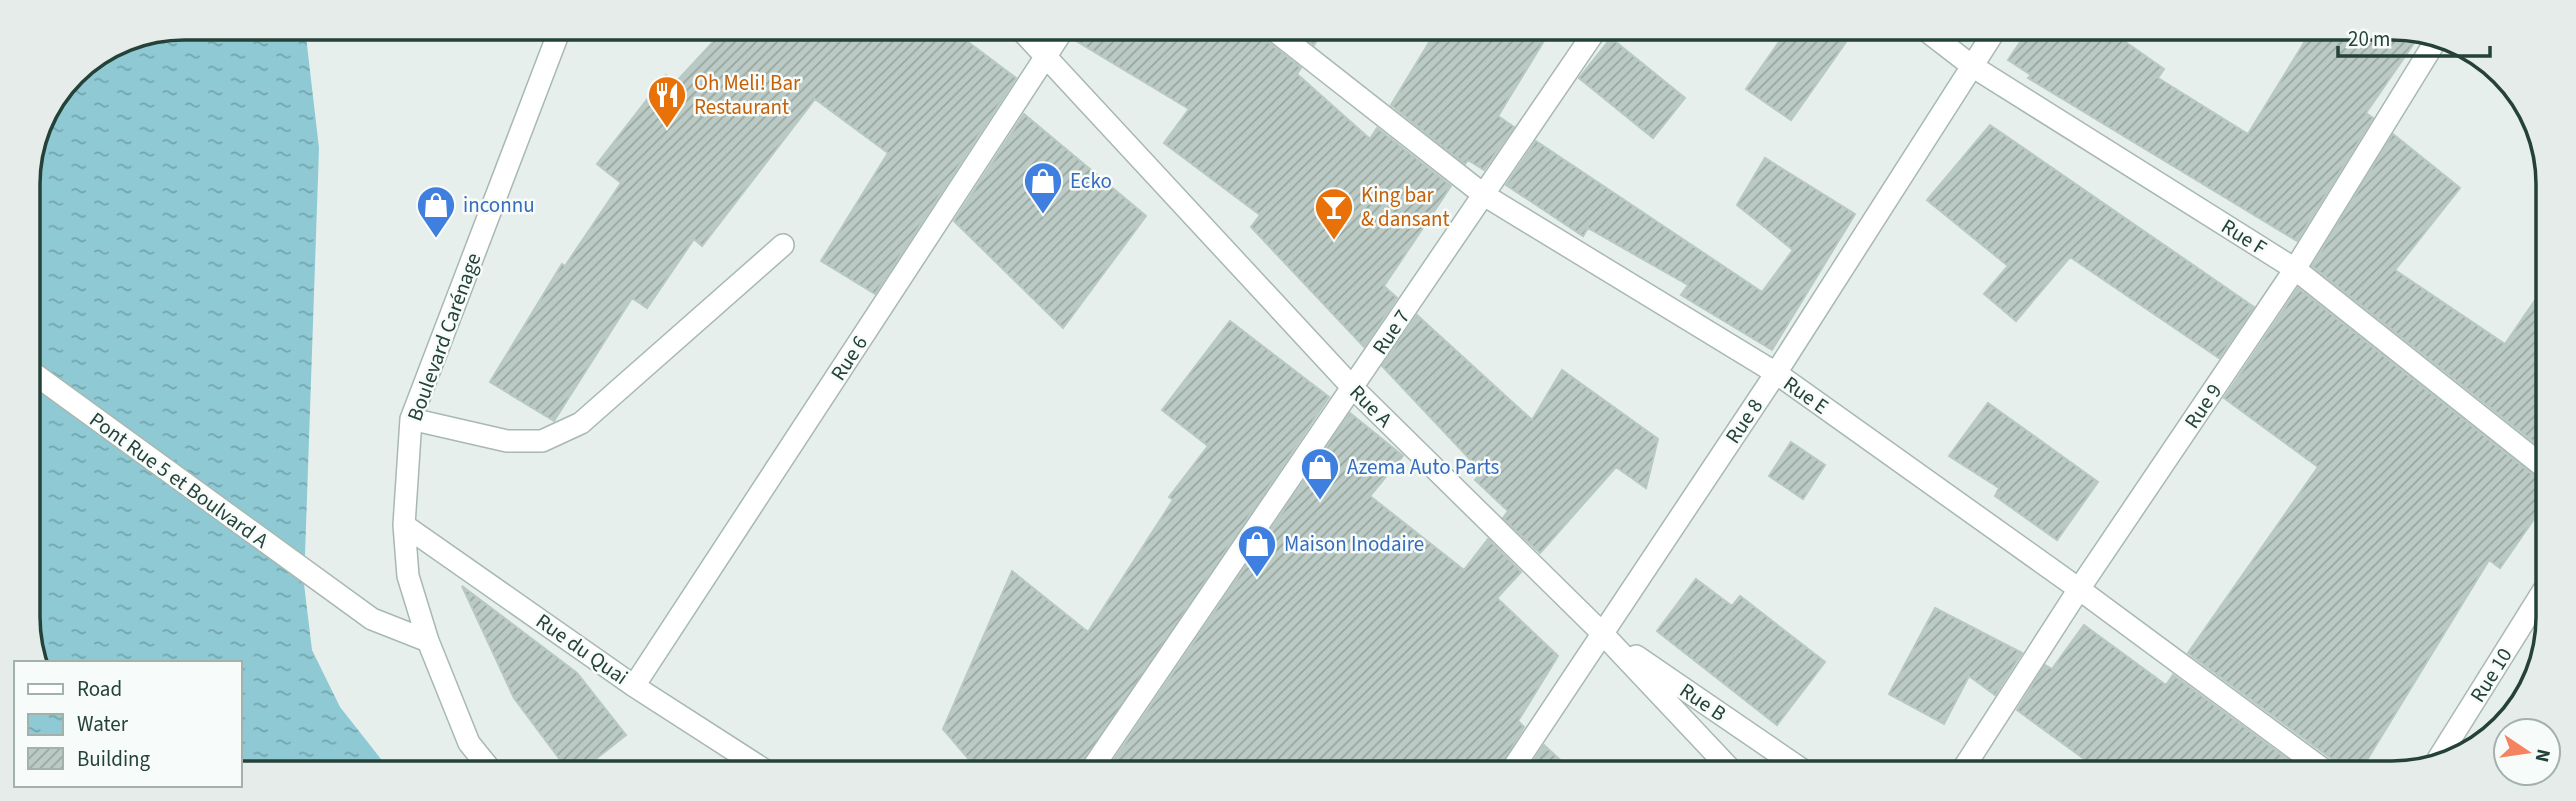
<svg xmlns="http://www.w3.org/2000/svg" width="2576" height="801" viewBox="0 0 2576 801" font-family="'Source Sans 3',sans-serif">
	<style>
		.water { fill: url(#water-ripples) }
		.building { fill: url(#building-hatch); stroke: #b8c9c2; stroke-width: 2 }
		.lines { fill: none; stroke-linecap: round; stroke-linejoin: round }
		.minor-casing { stroke: #a8b8b2; stroke-width: 24 }
		.minor { stroke: #fff; stroke-width: 21 }
		.labels { text-anchor: middle; dominant-baseline: central; stroke-width: 5; stroke-linejoin: round; paint-order: stroke }
		.food-label { font-size: 21px; fill: #c56008; stroke: #f7fbf9; text-anchor: start }
		.shop-label { font-size: 21px; fill: #366cbe; stroke: #f7fbf9; text-anchor: start }
		.street-label { font-size: 21px; fill: #24423a; stroke: #f7fbf9 }
		.rim { fill: none; stroke: #24423a; stroke-width: 3.5 }
	</style>
	<defs>
		<pattern id="water-ripples" width="26" height="14" patternUnits="userSpaceOnUse" patternTransform="scale(1.75)"><rect width="26" height="14" fill="#8ec9d4"/><path d="M2 4q2-2 4 0t4 0M15 11q2-2 4 0t4 0" fill="none" stroke="#74a5ad"/></pattern>
		<pattern id="building-hatch" width="6" height="6" patternUnits="userSpaceOnUse" patternTransform="scale(1.75)"><rect width="6" height="6" fill="#bbcac4"/><path d="M-1 1l2-2M0 6l6-6M5 7l2-2" fill="none" stroke="#98a6a0"/></pattern>
	</defs>
	<rect width="100%" height="100%" fill="#e6efeb"/>
	<path class="water" d="M 184,28 L 305,28 L 319,148 L 304,584 L 312,650 L 340,707 L 388,768 L 240,768 L 240,663 L 39,663 L 31,647 L 28,175 L 44,116 L 74,74 L 125,40 Z"/>
	<path class="building" d="M 725,29 L 952,30 L 1016,78 L 875,294 L 821,261 L 888,153 L 815,99 L 702,246 L 694,239 L 647,308 L 632,298 L 554,421 L 490,382 L 562,264 L 565,266 L 621,183 L 597,164 L 666,75 L 676,82 Z
		M 1076,30 L 1262,31 L 1267,41 L 1301,68 L 1297,74 L 1370,139 L 1377,128 L 1451,186 L 1384,286 L 1397,298 L 1364,347 L 1251,227 L 1260,215 L 1164,143 L 1189,109 L 1073,39 Z
		M 1296,31 L 1323,31 L 1314,45 Z
		M 1436,31 L 1550,31 L 1498,116 L 1514,127 L 1484,170 L 1468,160 L 1465,164 L 1391,105 Z
		M 1786,32 L 1853,32 L 1791,120 L 1746,89 Z
		M 2027,32 L 2111,32 L 2164,69 L 2158,78 L 2248,134 L 2310,33 L 2421,33 L 2366,113 L 2373,118 L 2297,241 L 2028,78 L 2031,75 L 2008,60 Z
		M 1611,38 L 1685,98 L 1653,138 L 1579,78 Z
		M 1024,114 L 1146,216 L 1063,328 L 954,221 Z
		M 1990,125 L 2254,307 L 2219,358 L 2070,257 L 2016,321 L 1984,294 L 2008,266 L 1927,200 Z
		M 2393,134 L 2460,188 L 2395,270 L 2505,344 L 2544,287 L 2544,450 L 2312,266 Z
		M 1536,141 L 1762,292 L 1793,250 L 1737,205 L 1765,158 L 1855,214 L 1772,350 L 1681,295 L 1688,285 L 1588,228 L 1583,236 L 1506,185 Z
		M 2298,288 L 2536,477 L 2544,480 L 2543,506 L 2500,568 L 2489,560 L 2359,773 L 2341,773 L 2336,762 L 2188,653 L 2318,467 L 2224,398 Z
		M 1417,315 L 1532,420 L 1562,370 L 1658,439 L 1646,488 L 1616,467 L 1540,553 L 1503,518 L 1508,511 L 1475,480 L 1482,472 L 1382,366 Z
		M 1230,321 L 1329,397 L 1078,770 L 978,770 L 943,729 L 1012,571 L 1088,632 L 1173,500 L 1169,497 L 1208,446 L 1162,410 Z
		M 1988,403 L 2098,482 L 2057,540 L 1995,496 L 1999,488 L 1949,456 Z
		M 1350,413 L 1403,456 L 1370,496 L 1464,570 L 1488,539 L 1521,572 L 1497,598 L 1558,656 L 1518,721 L 1524,727 L 1498,771 L 1107,770 Z
		M 1791,442 L 1825,465 L 1803,499 L 1769,476 Z
		M 1696,579 L 1732,606 L 1740,596 L 1825,662 L 1777,725 L 1657,631 Z
		M 462,586 L 577,673 L 626,735 L 583,769 L 567,769 L 514,698 Z
		M 1935,608 L 2022,653 L 1995,695 L 1969,676 L 1944,724 L 1889,694 Z
		M 2084,625 L 2166,685 L 2173,675 L 2305,772 L 2102,772 L 2017,710 L 2045,665 L 2052,669 Z
		M 1544,745 L 1572,771 L 1527,771 Z"/>
	<g class="lines">
		<g class="minor-casing">
			<path id="minor" d="M 1021,30 L 1353,388 L 1601,632 L 1732,771
				M 1275,31 L 1484,195 L 1776,373 L 2079,589 L 2328,773
				M 1928,32 L 1972,66 L 2295,269 L 2544,467
				M 29,370 L 372,619 L 428,641
				M 411,419 L 507,441 L 542,441 L 581,423 L 783,245
				M 404,525 L 634,686 L 763,769
				M 1636,656 L 1804,771
				M 634,686 L 1063,30
				M 2438,759 L 2543,591
				M 490,769 L 469,743 L 428,641 L 408,576 L 404,525 L 411,419 L 560,29
				M 1091,770 L 1595,31
				M 1511,771 L 1776,373 L 1994,32
				M 1961,772 L 2079,589 L 2295,269 L 2438,37"/>
		</g>
		<use href="#minor" class="minor"/>
	</g>
	<defs>
		<g id="restaurant-pin" transform="scale(2.0125)"><path d="M0 17L-7.5 6A9.5 9.5 0 1 1 7.5 6Z" fill="#e8710a" stroke="#f7fbf9"/><path d="M-5-6h1v4h1v-4h1v4h1v-4h1v5L-1.5 .5V6h-2V.5L-5-1ZM5-6V6H3V1.5H1.5Q1.5-4 5-6Z" fill="#fff"/></g>
		<g id="shop-pin" transform="scale(2.0125)"><path d="M0 17L-7.5 6A9.5 9.5 0 1 1 7.5 6Z" fill="#3f7fe0" stroke="#f7fbf9"/><path d="M-5-2.5h2.3a2.7 3.5 0 0 1 5.4 0H5L5.5 6h-11ZM-1.5-2.5h3a1.5 2.3 0 0 0-3 0Z" fill="#fff"/></g>
		<g id="bar-pin" transform="scale(2.0125)"><path d="M0 17L-7.5 6A9.5 9.5 0 1 1 7.5 6Z" fill="#e8710a" stroke="#f7fbf9"/><path d="M-6-5H6L.8 .8V4.5H3.5V6h-7V4.5H-.8V.8Z" fill="#fff"/></g>
	</defs>
	<g fill-rule="evenodd">
		<use href="#restaurant-pin" x="667" y="95"/>
		<use href="#shop-pin" x="1043" y="181"/>
		<use href="#shop-pin" x="436" y="205"/>
		<use href="#bar-pin" x="1334" y="207"/>
		<use href="#shop-pin" x="1320" y="467"/>
		<use href="#shop-pin" x="1257" y="544"/>
	</g>
	<g class="labels">
		<g class="food-label">
			<text x="694" y="83">Oh Meli! Bar<tspan x="694" dy="24">Restaurant</tspan></text>
			<text x="1361" y="195">King bar<tspan x="1361" dy="24">&amp; dansant</tspan></text>
		</g>
		<g class="shop-label">
			<text x="1070" y="181">Ecko</text>
			<text x="463" y="205">inconnu</text>
			<text x="1347" y="467">Azema Auto Parts</text>
			<text x="1284" y="544">Maison Inodaire</text>
		</g>
		<g class="street-label">
			<text transform="translate(2244 237) rotate(32)">Rue F</text>
			<text transform="translate(1391 332) rotate(-56)">Rue 7</text>
			<text transform="translate(444 337) rotate(-70)">Boulevard Carénage</text>
			<text transform="translate(849 358) rotate(-57)">Rue 6</text>
			<text transform="translate(1806 395) rotate(35)">Rue E</text>
			<text transform="translate(1371 406) rotate(45)">Rue A</text>
			<text transform="translate(2203 406) rotate(-56)">Rue 9</text>
			<text transform="translate(1744 421) rotate(-56)">Rue 8</text>
			<text transform="translate(179 480) rotate(36)">Pont Rue 5 et Boulvard A</text>
			<text transform="translate(582 649) rotate(35)">Rue du Quai</text>
			<text transform="translate(2491 675) rotate(-58)">Rue 10</text>
			<text transform="translate(1703 702) rotate(34)">Rue B</text>
		</g>
	</g>
	<path d="M0 0H2576V801H0ZM184 40H2392A144 144 0 0 1 2536 184V617A144 144 0 0 1 2392 761H184A144 144 0 0 1 40 617V184A144 144 0 0 1 184 40Z" fill="#e6ecea" fill-rule="evenodd"/>
	<path class="rim" d="M184 40H2392A144 144 0 0 1 2536 184V617A144 144 0 0 1 2392 761H184A144 144 0 0 1 40 617V184A144 144 0 0 1 184 40Z"/>
	<rect x="14" y="661" width="228" height="126" fill="#f7fbf9" stroke="#a3b1ad" stroke-width="2"/>
	<rect x="28" y="684" width="35" height="10" fill="#ffffff" stroke="#a3b1ad" stroke-width="2"/>
	<text x="77" y="696" font-size="21" fill="#24423a">Road</text>
	<rect x="28" y="714" width="35" height="21" fill="url(#water-ripples)" stroke="#a3b1ad" stroke-width="2"/>
	<text x="77" y="731" font-size="21" fill="#24423a">Water</text>
	<rect x="28" y="748" width="35" height="21" fill="url(#building-hatch)" stroke="#a3b1ad" stroke-width="2"/>
	<text x="77" y="766" font-size="21" fill="#24423a">Building</text>
	<g transform="translate(2527 752) rotate(103)"><circle r="33" fill="#f7fbf9" stroke="#a3b1ad" stroke-width="2"/>
	<path d="M0-5L12 26L0 18L-12 26Z" fill="#f4845f"/>
	<text y="-10" font-size="19" font-weight="bold" text-anchor="middle" fill="#24423a">N</text>
	</g>
	<path d="M2338 46v10h152v-10" fill="none" stroke="#24423a" stroke-width="3.5"/>
	<text x="2348" y="46" font-size="21" fill="#24423a" stroke="#f7fbf9" stroke-width="5" paint-order="stroke">20 m</text>
</svg>
